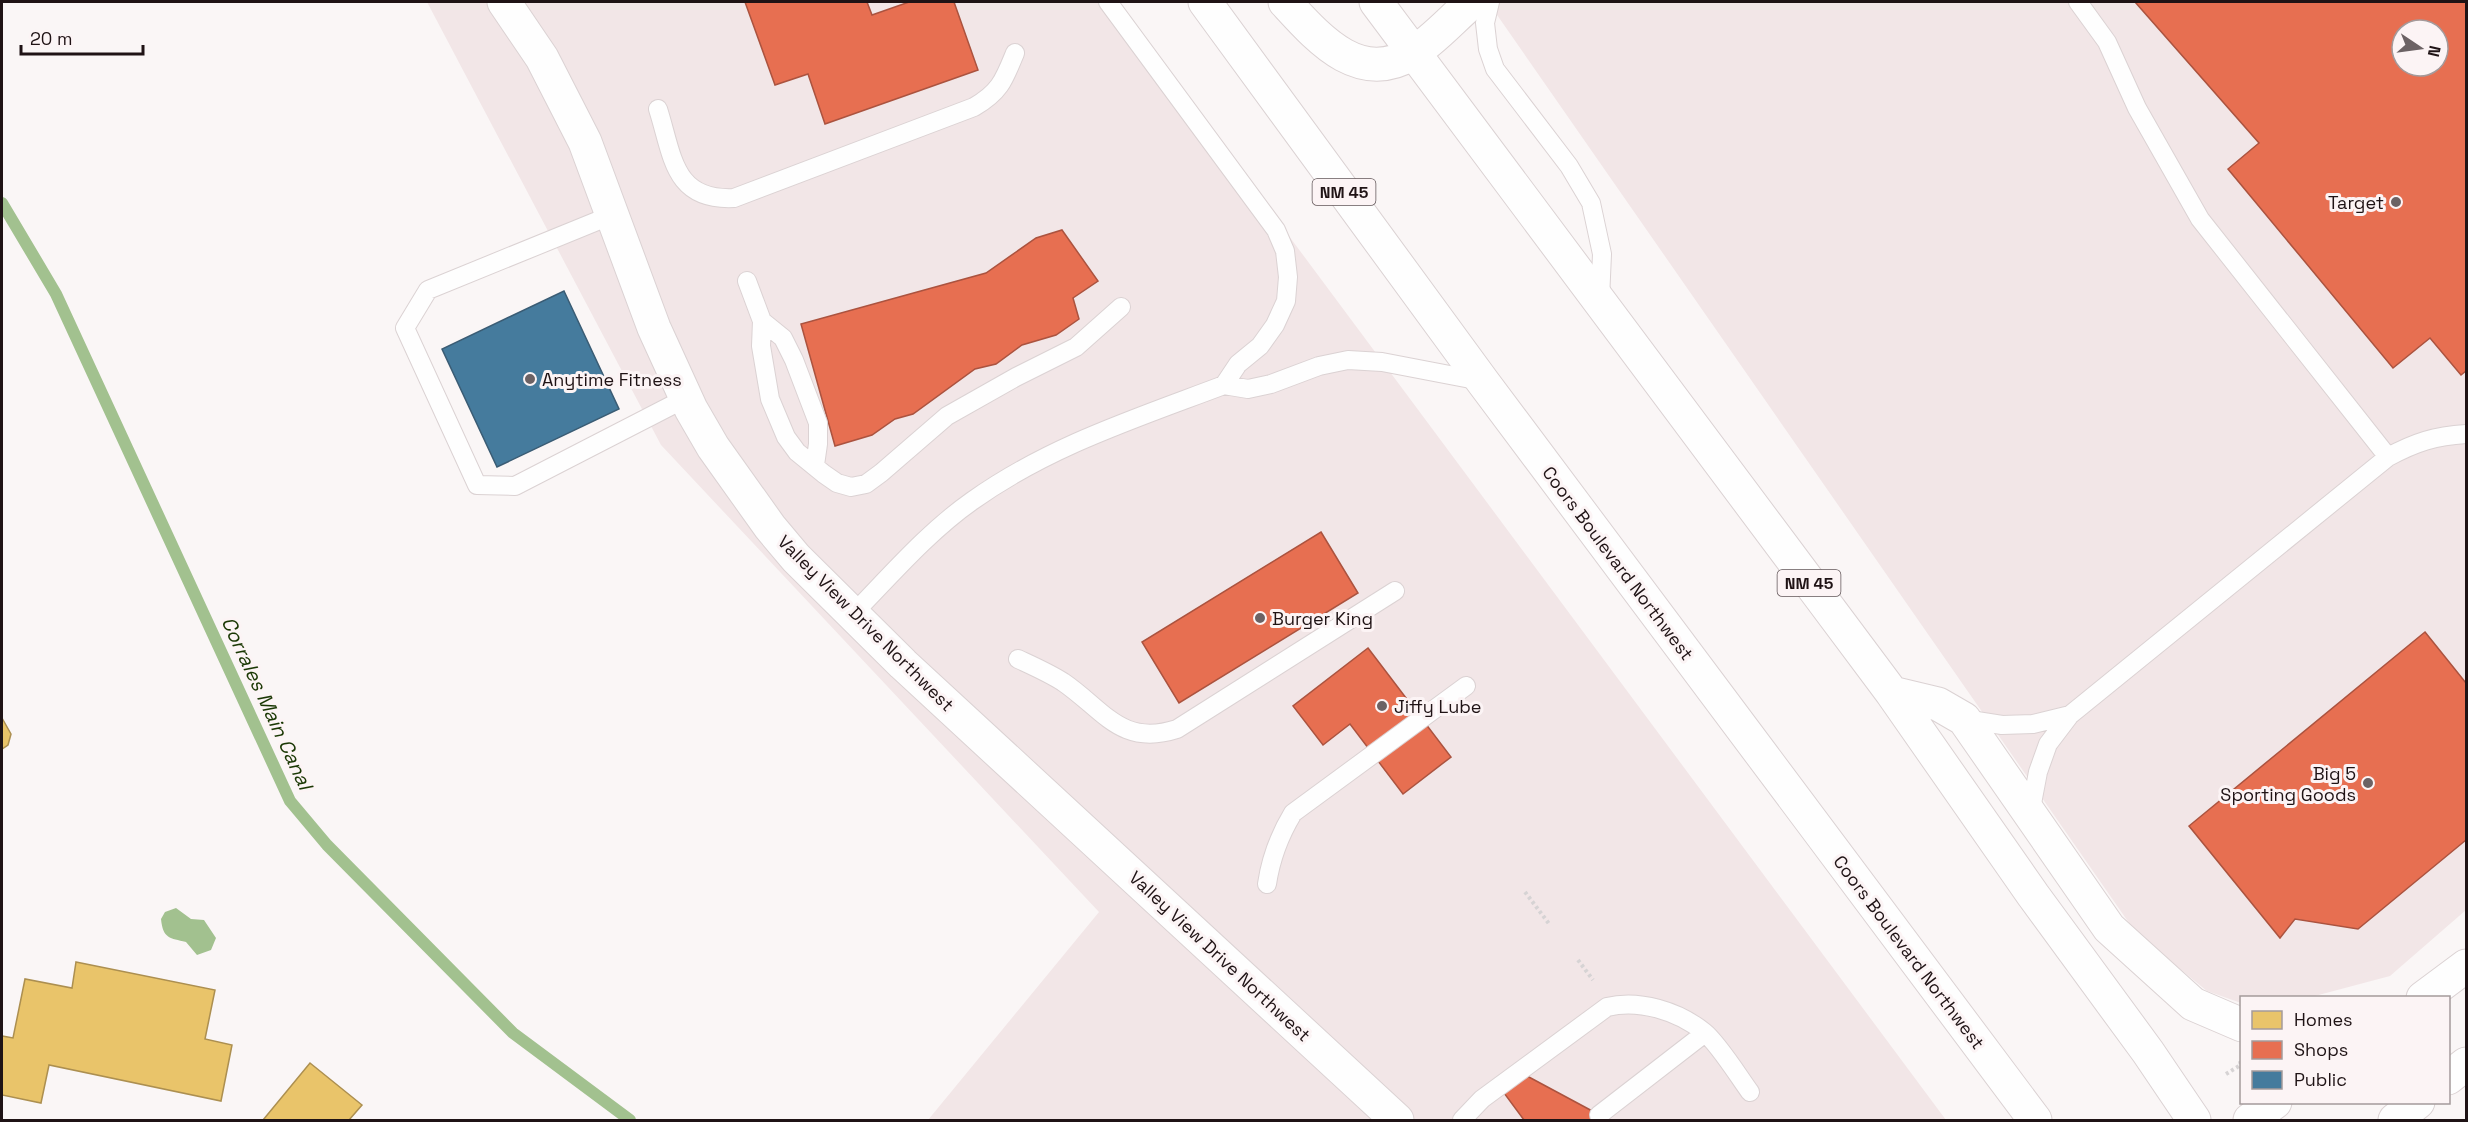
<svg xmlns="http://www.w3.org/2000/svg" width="2468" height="1122" viewBox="0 0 2468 1122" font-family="'Space Grotesk',sans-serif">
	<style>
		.built { fill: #f2e6e7; fill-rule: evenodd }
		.water { fill: #a2c18f }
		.homes { fill: #e9c46a; stroke: #ac8f50; stroke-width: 1.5 }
		.shops { fill: #e76f51; stroke: #ab533f; stroke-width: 1.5; fill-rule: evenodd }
		.public { fill: #457b9d; stroke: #3a5c74; stroke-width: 1.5 }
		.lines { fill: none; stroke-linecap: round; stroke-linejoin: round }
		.stream { stroke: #a2c18f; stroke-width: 12 }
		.lane-casing { stroke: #dbd2d3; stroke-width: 20 }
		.street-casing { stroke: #dbd2d3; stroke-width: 35 }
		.secondary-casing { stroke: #dbd2d3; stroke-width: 35 }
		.primary-casing { stroke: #dbd2d3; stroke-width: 35 }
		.path { stroke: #d6d3d4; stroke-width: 4; stroke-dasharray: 3 3; stroke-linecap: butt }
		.lane { stroke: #fefefe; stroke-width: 18 }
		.street { stroke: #fefefe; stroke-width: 33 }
		.secondary { stroke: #fefefe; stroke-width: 33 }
		.primary { stroke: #fefefe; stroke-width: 33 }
		.poi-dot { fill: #6c6264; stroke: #fcf4f5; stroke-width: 2 }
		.labels { text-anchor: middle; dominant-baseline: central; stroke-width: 6; stroke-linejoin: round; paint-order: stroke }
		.shield { fill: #fcf4f5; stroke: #615658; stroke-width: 1.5 }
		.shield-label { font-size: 16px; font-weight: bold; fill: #1f1315 }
		.poi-label { font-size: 18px; fill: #1f1315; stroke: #fcf4f5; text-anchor: start }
		.street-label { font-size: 18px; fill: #1f1315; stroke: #fcf4f5 }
		.water-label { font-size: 20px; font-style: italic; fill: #1a3804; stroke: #fcf4f5 }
	</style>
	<rect width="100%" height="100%" fill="#faf6f6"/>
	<path class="built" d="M 427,2 L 1115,2 L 1946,1120 L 928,1120 L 1099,912 L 661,445 Z
		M 1488,2 L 2466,2 L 2466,910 L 2390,976 L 2311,997 L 2242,998 L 2241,1003 L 2207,991 L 2136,933 ZM 2402,30 L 2438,30 L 2438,66 L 2402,66 Z"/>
	<path class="water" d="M 176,908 L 191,919 L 204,920 L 216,938 L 211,950 L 197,955 L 186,942 C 170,938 163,939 161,919 L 165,912 Z"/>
	<path class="homes" d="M 2,718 L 11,734 L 8,745 L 2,749 Z
		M 76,962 L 215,990 L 205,1039 L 232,1045 L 221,1101 L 49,1065 L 41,1103 L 2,1095 L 2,1036 L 13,1038 L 25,979 L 72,988 Z
		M 310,1063 L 362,1105 L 349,1120 L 263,1120 Z"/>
	<path class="shops" d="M 745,2 L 867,2 L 872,15 L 909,2 L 954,2 L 978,70 L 825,124 L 808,74 L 775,85 Z
		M 2135,2 L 2466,2 L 2466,371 L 2461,375 L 2430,338 L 2393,368 L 2228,169 L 2259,143 ZM 2402,30 L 2438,30 L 2438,66 L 2402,66 Z
		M 1062,230 L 1098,281 L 1073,298 L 1079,319 L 1056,335 L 1022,345 L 996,364 L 975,369 L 913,414 L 895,419 L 872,435 L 835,446 L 801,324 L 986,273 L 1036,238 Z
		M 1321,532 L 1358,593 L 1179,703 L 1142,642 Z
		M 2425,632 L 2466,683 L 2466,840 L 2358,929 L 2295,919 L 2280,938 L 2189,826 Z
		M 1368,648 L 1451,757 L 1403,794 L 1350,724 L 1323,745 L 1293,706 Z
		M 1527,1076 L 1609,1120 L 1524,1120 L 1504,1093 Z"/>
	<path class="public" d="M 564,291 L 619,409 L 497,467 L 442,349 Z"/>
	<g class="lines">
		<path class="stream" d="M 2,203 L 56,294 L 290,801 L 327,845 L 513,1033 L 630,1120"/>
		<g class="lane-casing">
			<path id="lane" d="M 1108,2 L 1276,230 L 1285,251 L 1288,277 L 1286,301 L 1275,325 L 1260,346 L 1238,364 L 1224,385
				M 1490,2 L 1485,23 L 1488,49 L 1495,69 L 1569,166 L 1591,203 L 1602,254 L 1600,299
				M 2078,2 L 2107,42 L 2137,108 L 2200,219 L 2388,457
				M 658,109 C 673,156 673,201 734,198 L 974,107 C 1000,92 1004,80 1015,53
				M 612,215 L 428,290 L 405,328 L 477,485 L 515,486 L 686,398
				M 747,281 L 762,321 L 761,346 L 770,399 L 786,437 L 797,452 L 824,474 L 837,483 L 851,487 L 866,484 L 881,473 L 947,416 L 1016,377 L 1076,347 L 1121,307
				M 762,321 L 783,338 L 794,360 L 818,423 L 818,444 L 815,465
				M 853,614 C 891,575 928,532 972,501 C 1049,446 1137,418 1224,385 L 1248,389 L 1271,384 L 1319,366 L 1348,360 L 1382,362 L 1481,381
				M 1018,659 C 1033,666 1049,673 1063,682 C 1104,710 1121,747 1177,729 L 1395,591
				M 1964,719 L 2002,725 L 2033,724 L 2070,715
				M 2030,814 L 2038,772 L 2048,744 L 2070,715 L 2388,457 C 2416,442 2435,436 2466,434
				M 1267,884 C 1271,857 1279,836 1293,813 L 1466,686
				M 1599,1115 L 1705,1033
				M 1462,1120 L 1482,1099 L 1607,1007 C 1639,999 1678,1011 1704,1032 C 1718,1043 1739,1077 1750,1092"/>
		</g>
		<g class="street-casing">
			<path id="street" d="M 504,2 L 542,58 L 585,142 L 654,328 L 691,409 L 713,447 L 770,527 L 796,558 L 903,664 L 1397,1120"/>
		</g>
		<g class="secondary-casing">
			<path id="secondary" d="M 2423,998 L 2466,966
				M 2448,1078 L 2466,1064
				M 2250,1120 L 2275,1102
				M 2395,1120 L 2418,1102"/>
		</g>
		<g class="primary-casing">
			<path id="primary" d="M 1205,2 L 1483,382 L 2035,1120
				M 1285,2 C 1319,39 1359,86 1413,53 C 1434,40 1453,18 1472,2
				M 1376,2 L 1892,693 L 2033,895 L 2148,1052 L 2194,1120
				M 1892,693 L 1938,704 L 1964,719 L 2109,928 L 2193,1004 L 2242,1025"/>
		</g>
		<path class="path" d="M 1525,892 L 1550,925
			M 1578,960 L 1593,980
			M 2240,1061 L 2242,1069
			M 2226,1074 L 2239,1066"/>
		<use href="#lane" class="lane"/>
		<use href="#street" class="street"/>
		<use href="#secondary" class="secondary"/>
		<use href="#primary" class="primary"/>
	</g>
	<g class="poi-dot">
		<circle cx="2396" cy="202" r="6"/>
		<circle cx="530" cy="379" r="6"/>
		<circle cx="1260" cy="618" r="6"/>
		<circle cx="1382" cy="706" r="6"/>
		<circle cx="2368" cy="783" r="6"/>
	</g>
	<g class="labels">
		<g class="shield">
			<rect x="1312.5" y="179" width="63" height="26" rx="4.5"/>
			<rect x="1777.5" y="570" width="63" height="26" rx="4.5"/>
		</g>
		<g class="shield-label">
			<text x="1344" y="192">NM 45</text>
			<text x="1809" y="583">NM 45</text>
		</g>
		<g class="poi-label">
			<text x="2384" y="202" text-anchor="end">Target</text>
			<text x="542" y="379">Anytime Fitness</text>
			<text x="1272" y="618">Burger King</text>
			<text x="1394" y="706">Jiffy Lube</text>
			<text x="2356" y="773" text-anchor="end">Big 5<tspan x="2356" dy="21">Sporting Goods</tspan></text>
		</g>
		<g class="street-label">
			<text transform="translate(1618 563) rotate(53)">Coors Boulevard Northwest</text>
			<text transform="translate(866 623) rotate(45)">Valley View Drive Northwest</text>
			<text transform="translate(1909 952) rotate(53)">Coors Boulevard Northwest</text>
			<text transform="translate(1220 956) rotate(43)">Valley View Drive Northwest</text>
		</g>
		<g class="water-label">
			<text transform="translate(267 703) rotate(65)">Corrales Main Canal</text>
		</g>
	</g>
	<rect width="2468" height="1122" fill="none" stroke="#1f1315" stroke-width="6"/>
	<rect x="2240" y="996" width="210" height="108" fill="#fcf4f5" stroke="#a49a9b" stroke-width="1.5"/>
	<rect x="2252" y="1011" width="30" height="18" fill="#e9c46a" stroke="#a49a9b" stroke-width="1.5"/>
	<text x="2294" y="1026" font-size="18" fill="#1f1315">Homes</text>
	<rect x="2252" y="1041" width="30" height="18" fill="#e76f51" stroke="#a49a9b" stroke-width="1.5"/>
	<text x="2294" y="1056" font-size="18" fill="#1f1315">Shops</text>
	<rect x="2252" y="1071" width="30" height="18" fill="#457b9d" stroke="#a49a9b" stroke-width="1.5"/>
	<text x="2294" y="1086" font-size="18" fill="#1f1315">Public</text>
	<g transform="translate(2420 48) rotate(103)"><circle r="28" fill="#fcf4f5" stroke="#a49a9b" stroke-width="1.5"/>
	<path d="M0-4.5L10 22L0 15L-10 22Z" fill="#6c6264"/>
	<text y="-9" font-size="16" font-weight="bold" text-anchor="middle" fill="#1f1315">N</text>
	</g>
	<path d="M21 45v9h122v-9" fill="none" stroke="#1f1315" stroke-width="3"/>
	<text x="30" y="45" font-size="18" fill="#1f1315" stroke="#fcf4f5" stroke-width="4.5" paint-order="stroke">20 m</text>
</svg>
